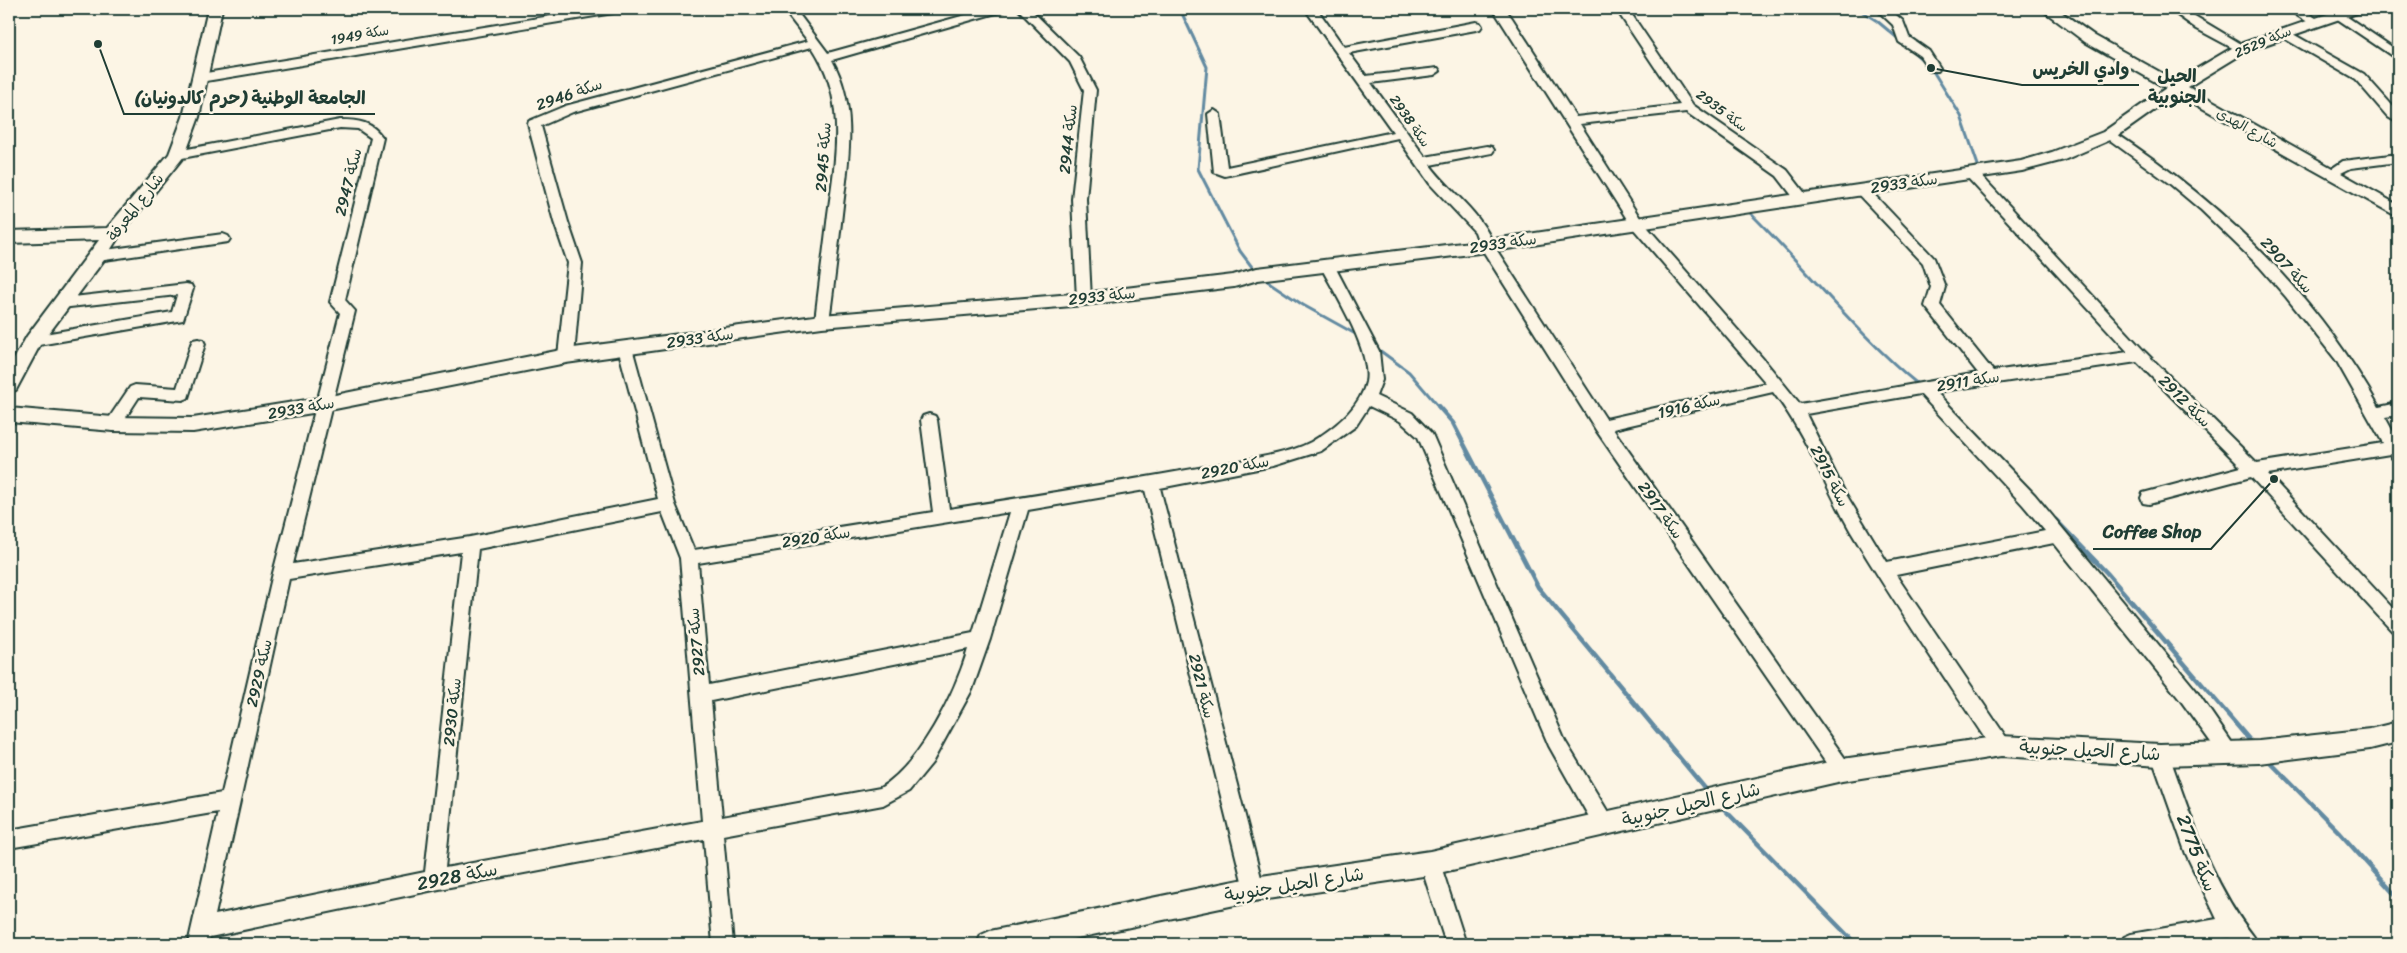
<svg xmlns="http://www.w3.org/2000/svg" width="2407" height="953" viewBox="0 0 2407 953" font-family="Sriracha,'Playpen Sans Arabic',sans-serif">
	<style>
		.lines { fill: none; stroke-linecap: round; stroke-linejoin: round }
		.stream-far1 { stroke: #628aa1; stroke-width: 3 }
		.stream { stroke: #628aa1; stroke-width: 4.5 }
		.minor-casing { stroke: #1f3d34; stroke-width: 4 }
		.tertiary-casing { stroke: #1f3d34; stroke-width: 4 }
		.minor { fill: #fcf5e5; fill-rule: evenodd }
		.tertiary { fill: #fcf5e5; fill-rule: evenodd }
		.labels { text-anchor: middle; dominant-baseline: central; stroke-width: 5; stroke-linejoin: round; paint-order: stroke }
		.far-street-label { font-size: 14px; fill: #1f3d34; stroke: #fcf5e5 }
		.street-label { font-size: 16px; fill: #1f3d34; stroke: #fcf5e5 }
		.far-district-label { font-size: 18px; font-weight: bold; fill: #1f3d34; stroke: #fcf5e5 }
		.near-street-label { font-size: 19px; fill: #1f3d34; stroke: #fcf5e5 }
		.leader { fill: none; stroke: #1f3d34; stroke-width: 2 }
		.callout-dot { fill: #1f3d34; stroke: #fcf5e5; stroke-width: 2 }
		.callout-label { font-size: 18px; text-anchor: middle; font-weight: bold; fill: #1f3d34; stroke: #fcf5e5; stroke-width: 5; stroke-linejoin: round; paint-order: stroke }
	</style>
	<rect width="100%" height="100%" fill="#fcf5e5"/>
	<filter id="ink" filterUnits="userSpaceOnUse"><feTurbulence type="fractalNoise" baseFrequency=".02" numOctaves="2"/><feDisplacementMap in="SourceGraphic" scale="10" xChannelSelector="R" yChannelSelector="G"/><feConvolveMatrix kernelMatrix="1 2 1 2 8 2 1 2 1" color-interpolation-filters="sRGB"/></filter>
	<g filter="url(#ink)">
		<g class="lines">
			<path class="stream-far1" d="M 1180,9 L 1207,67 L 1198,169 L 1240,251 L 1255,271
				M 1858,9 L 1877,21 L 1901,41
				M 1908,47 L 1931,68 L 1961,116 L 1980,171
				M 1746,209 C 1805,266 1856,334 1920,386
				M 1260,276 L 1303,305 L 1359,336
				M 1375,347 L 1409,372 L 1439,407"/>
			<path class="stream" d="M 1438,406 L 1453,423 L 1538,587 L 1708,792
				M 2056,520 L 2107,573 L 2253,744
				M 2266,758 L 2339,832 L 2398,898
				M 1721,806 L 1856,944"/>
			<g class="minor-casing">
				<path id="minor" d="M 593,9 L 619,9 L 613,13 L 200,82 L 194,78 L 200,74 Z
					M 783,9 L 795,9 L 828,53 L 987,9 L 1005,9 L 1003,11 L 832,60 C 859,108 848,162 842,214 C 838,250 834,285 829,321 L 827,325 L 817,325 L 815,321 C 819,285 824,250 828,214 C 836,157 847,99 812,47 L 573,112 L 541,126 L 568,222 L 582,263 L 574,356 L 571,360 L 561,360 L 558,356 L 568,263 L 554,222 L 528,124 L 529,121 L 565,106 L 808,41 Z
					M 1018,9 L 1030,9 L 1079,57 L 1096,90 L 1086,199 L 1091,299 L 1089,303 L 1079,303 L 1077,299 L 1072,199 L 1084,90 L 1070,62 Z
					M 1305,9 L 1317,9 L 1344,47 L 1476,22 L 1480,23 L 1482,26 L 1480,29 L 1476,30 L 1349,53 L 1366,76 L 1438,68 L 1440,71 L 1434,75 L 1371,83 L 1425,157 L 1487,146 L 1492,147 L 1494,150 L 1492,153 L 1430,165 C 1450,192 1482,213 1494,246 L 1606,419 L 1766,383 L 1632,227 L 1493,9 L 1505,9 L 1512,18 L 1576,117 L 1680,105 L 1616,9 L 1628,9 L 1693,105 L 1787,170 L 1807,196 L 1809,199 L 1807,202 L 1797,202 L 1777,176 L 1686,112 L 1580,124 L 1642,221 L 1765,361 L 1800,404 L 1978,373 L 1925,306 L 1931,287 L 1923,263 L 1856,192 L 1854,189 L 1861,185 L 1866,186 L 1934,258 L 1945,287 L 1940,305 L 1993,371 L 2128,352 L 1967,177 L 1965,174 L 1967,171 L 1977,171 L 2145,352 L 2257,463 L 2383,443 L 2336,360 L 2286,297 L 2259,266 L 2201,210 L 2170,184 L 2103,135 L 2104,132 L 2114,132 C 2222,203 2315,293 2379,407 L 2398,403 L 2398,415 L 2385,417 L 2398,441 L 2398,460 L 2392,458 L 2390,454 L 2268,474 L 2398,614 L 2398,633 L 2392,631 L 2251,477 L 2149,504 L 2143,503 L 2141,498 L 2143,493 L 2241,467 L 2137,362 L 1936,392 L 2035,495 L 2195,689 L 2239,753 L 2237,759 L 2230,762 L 2223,759 L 2181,701 L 2054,543 L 1896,575 L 2008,740 L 2010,746 L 2008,752 L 2001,755 L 1994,752 C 1946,679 1896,607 1851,532 C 1825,486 1806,434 1773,392 L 1613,429 L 1849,764 L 1852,770 L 1849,776 L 1842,779 L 1835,776 L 1596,430 L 1480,246 L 1475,232 L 1430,184 L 1398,138 L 1225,176 L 1214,172 L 1208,114 L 1214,110 L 1220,114 L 1227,167 L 1393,132 ZM 1920,394 L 2023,505 L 2045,531 L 1887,562 L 1844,491 L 1806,414 Z
					M 1876,9 L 1889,9 L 1903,21 L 1909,37 L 1929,51 L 1940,68 L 1938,71 L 1930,71 L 1920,56 L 1899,42 L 1893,25 Z
					M 2169,9 L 2183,9 L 2248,48 L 2242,52 L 2238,51 L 2197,29 Z
					M 2287,9 L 2301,9 L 2321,21 L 2315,25 L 2311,24 Z
					M 2337,10 L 2398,51 L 2398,60 L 2333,16 L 2331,14 L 2333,12 Z
					M 2284,29 L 2364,74 L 2398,112 L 2398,123 L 2388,117 L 2356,80 L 2280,36 L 2278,33 Z
					M 340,120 C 359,120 372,122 383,138 L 345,300 L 355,311 L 293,564 L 470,537 L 658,499 L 618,348 L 620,344 L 630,344 L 632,348 L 675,504 L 694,550 L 933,512 L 921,420 L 923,416 L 929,414 L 935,416 L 937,420 L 949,509 C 1038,495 1127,481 1215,465 C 1242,460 1287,455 1311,442 C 1333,429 1360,408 1366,382 C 1372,352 1335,294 1321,267 L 1328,262 L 1335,267 L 1379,351 L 1382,380 L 1376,396 L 1412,413 L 1432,434 L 1565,741 L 1611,817 L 1614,824 L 1611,831 L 1604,833 L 1597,831 L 1549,746 L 1418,437 L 1400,421 L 1369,406 L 1356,426 L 1321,451 L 1273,466 L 1160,488 L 1264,889 L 1261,896 L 1254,899 L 1247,896 L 1244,889 L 1145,490 L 1028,510 L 990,639 L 972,690 L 932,763 L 909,791 L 883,805 L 723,835 L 733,944 L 713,944 L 704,839 L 434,890 L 210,937 L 208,944 L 188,944 L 218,812 L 9,848 L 9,830 L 222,793 L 273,573 L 340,313 L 330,302 L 371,138 L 358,129 L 340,128 L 177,159 L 170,155 L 177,151 ZM 662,512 L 680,558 L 702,821 L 445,868 L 478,549 ZM 1010,512 L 973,633 L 709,685 L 698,563 ZM 461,552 L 425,872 L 215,915 L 289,579 ZM 968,649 C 955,693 920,764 880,788 L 722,817 L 711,701 Z
					M 2398,154 L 2398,162 L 2351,168 L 2331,178 L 2324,174 L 2343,161 Z
					M 223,234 L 228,236 L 230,239 L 228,242 L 98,261 L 91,256 L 98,251 Z
					M 186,284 L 191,285 L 193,289 L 183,320 L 33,346 L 28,345 L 26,341 L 28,337 L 33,336 L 172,312 L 177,295 L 61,308 L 56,307 L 54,303 L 56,299 Z
					M 198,339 L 203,340 L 205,344 L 188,398 L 183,400 L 139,397 L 119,428 L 113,430 L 107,428 L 105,424 L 130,387 L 135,385 L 177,388 L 191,344 L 193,340 Z
					M 2160,746 L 2167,749 L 2169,755 C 2192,819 2211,883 2254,937 L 2257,944 L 2234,944 L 2229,938 L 2190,944 L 2121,944 L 2124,937 L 2131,934 L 2217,919 L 2186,854 L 2151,755 L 2153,749 Z
					M 1430,853 L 1437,856 L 1440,863 L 1466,944 L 1446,944 L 1420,863 L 1423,856 Z"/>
			</g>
			<g class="tertiary-casing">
				<path id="tertiary" d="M 208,9 L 222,9 L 199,117 L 185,155 L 118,238 L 104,260 L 40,345 L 16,390 L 9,392 L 9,368 L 27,336 L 99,240 L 9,243 L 9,231 L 107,228 L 169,154 L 183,117 Z
					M 2041,9 L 2057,9 L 2095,36 L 2176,81 L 2237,45 L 2342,9 L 2362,9 L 2360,12 L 2247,51 L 2188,87 L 2398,205 L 2398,217 L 2177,94 L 2115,138 L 2064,160 L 2022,171 L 1487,252 L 1258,280 L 1234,287 L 1084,305 L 822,327 L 566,363 L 325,411 L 193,432 L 113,431 L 9,422 L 9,408 L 113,417 L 193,418 L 325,397 L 566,349 L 822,315 L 1084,293 L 1233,275 L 1257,268 L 1487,240 L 2021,161 L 2052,152 L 2103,132 L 2166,88 L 2085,42 Z
					M 2398,722 L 2398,742 L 2370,749 L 2259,763 L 2160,766 L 2001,756 L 1842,781 L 1430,875 L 1254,901 L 1049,944 L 977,944 L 981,935 L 990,931 L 1254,877 L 1430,851 L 1842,759 L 2001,736 L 2160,744 L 2259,741 L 2370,729 Z"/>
			</g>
			<use href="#minor" class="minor"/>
			<use href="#tertiary" class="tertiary"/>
		</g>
	</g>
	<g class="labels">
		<g class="far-street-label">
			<text transform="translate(360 35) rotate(-10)">سكة 1949</text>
			<text transform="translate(2263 42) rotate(-23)">سكة 2529</text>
			<text transform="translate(1722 111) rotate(37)">سكة 2935</text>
			<text transform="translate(1410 121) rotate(55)">سكة 2938</text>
			<text transform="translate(2247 128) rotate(29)">شارع الهدى</text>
		</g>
		<g class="street-label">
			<text transform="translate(569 94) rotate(-19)">سكة 2946</text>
			<text transform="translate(1068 139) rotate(-84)">سكة 2944</text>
			<text transform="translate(823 157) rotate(-86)">سكة 2945</text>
			<text transform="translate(348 182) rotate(-76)">سكة 2947</text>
			<text transform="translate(1904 183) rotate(-8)">سكة 2933</text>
			<text transform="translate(135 207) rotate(-52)">شارع المعرفة</text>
			<text transform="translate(1503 243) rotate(-8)">سكة 2933</text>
			<text transform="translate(2287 265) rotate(48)">سكة 2907</text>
			<text transform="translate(1102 296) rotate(-6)">سكة 2933</text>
			<text transform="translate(700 338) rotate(-8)">سكة 2933</text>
			<text transform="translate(1968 381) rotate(-9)">سكة 2911</text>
			<text transform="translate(2185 401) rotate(45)">سكة 2912</text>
			<text transform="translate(1689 406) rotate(-13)">سكة 1916</text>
			<text transform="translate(301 408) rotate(-10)">سكة 2933</text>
			<text transform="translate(1235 467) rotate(-11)">سكة 2920</text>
			<text transform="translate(1830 476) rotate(63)">سكة 2915</text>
			<text transform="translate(1661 510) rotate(55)">سكة 2917</text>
			<text transform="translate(816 537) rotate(-9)">سكة 2920</text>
			<text transform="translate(696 642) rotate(-95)">سكة 2927</text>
			<text transform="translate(259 673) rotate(-77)">سكة 2929</text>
			<text transform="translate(1202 686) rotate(76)">سكة 2921</text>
			<text transform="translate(452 712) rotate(-84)">سكة 2930</text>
		</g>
		<g class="far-district-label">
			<text x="2177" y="76">الحيل<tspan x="2177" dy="21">الجنوبية</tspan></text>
		</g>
		<g class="near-street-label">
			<text transform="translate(2090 750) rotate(3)">شارع الحيل جنوبية</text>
			<text transform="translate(1691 804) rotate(-13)">شارع الحيل جنوبية</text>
			<text transform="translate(2197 853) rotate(69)">سكة 2775</text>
			<text transform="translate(457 876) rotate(-11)">سكة 2928</text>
			<text transform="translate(1294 884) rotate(-9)">شارع الحيل جنوبية</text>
		</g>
	</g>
	<path class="leader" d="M1931 68L2022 85H2139M98 44L124 114H375M2274 479L2211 549H2093"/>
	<g class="callout-dot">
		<circle cx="1931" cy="68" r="5"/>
		<circle cx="98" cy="44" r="5"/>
		<circle cx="2274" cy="479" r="5"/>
	</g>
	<g class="callout-label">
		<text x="2081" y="75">وادي الخريس</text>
		<text x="250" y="104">الجامعة الوطنية (حرم كالدونيان)</text>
		<text x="2152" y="538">Coffee Shop</text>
	</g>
	<rect width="2407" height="953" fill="none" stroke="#fcf5e5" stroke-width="30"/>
	<rect x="15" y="15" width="2377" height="923" fill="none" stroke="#1f3d34" stroke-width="2" filter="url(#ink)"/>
</svg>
